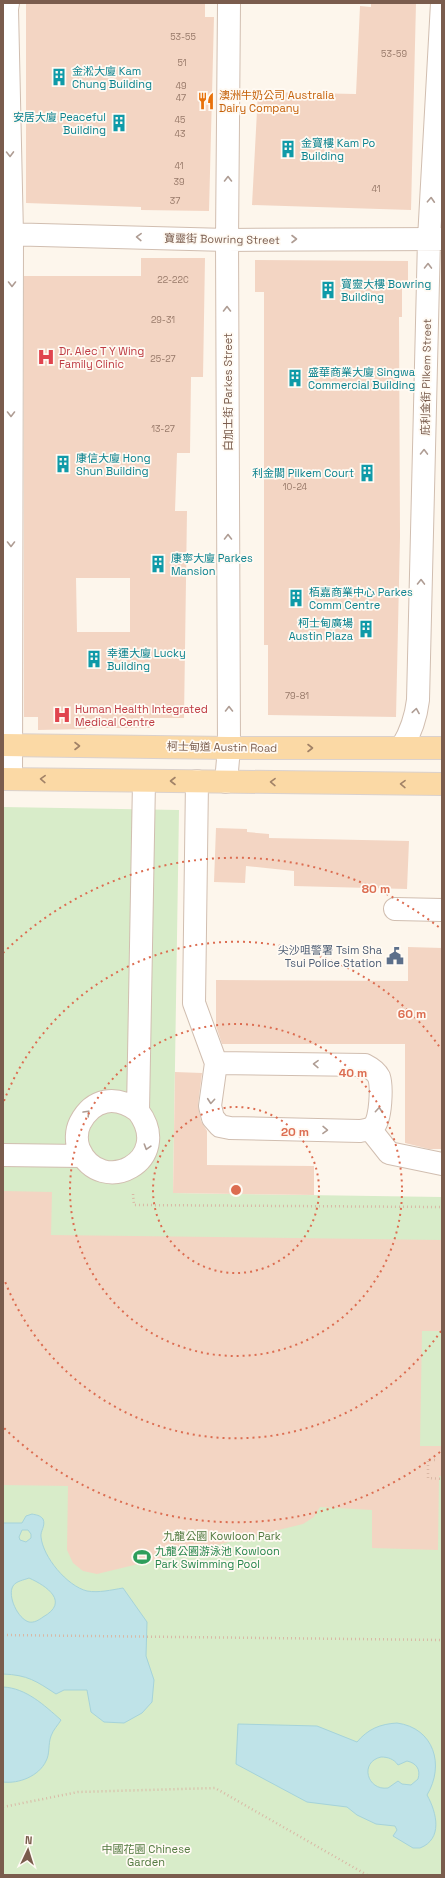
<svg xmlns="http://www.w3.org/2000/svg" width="445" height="1878" viewBox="0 0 445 1878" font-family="'Space Grotesk','Noto Sans TC',sans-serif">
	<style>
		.green { fill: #d8ecc9 }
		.water { fill: #bfe3e8; stroke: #a5d3da; fill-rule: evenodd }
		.building { fill: #f3d5c3; fill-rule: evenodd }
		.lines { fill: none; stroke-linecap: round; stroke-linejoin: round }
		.minor-casing { stroke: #d1beb0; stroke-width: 24 }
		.major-casing { stroke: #dad1cd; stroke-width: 24 }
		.path { stroke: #d9b8a5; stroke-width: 2.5; stroke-dasharray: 1 3; stroke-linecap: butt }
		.minor { stroke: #fff; stroke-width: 22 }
		.major { stroke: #fbd9a5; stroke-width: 22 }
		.oneway { stroke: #af9d94 }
		.oneway2 { stroke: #a18267 }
		.ring { fill: none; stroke: #dc6d51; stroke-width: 2; stroke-dasharray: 2 4 }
		.labels { text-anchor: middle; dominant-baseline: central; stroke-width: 3.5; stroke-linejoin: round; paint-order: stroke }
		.number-label { font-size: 9px; fill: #987a6a }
		.culture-label { font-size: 11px; fill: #0d838f; stroke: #fffaf3; text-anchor: start }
		.food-label { font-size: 11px; fill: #c56008; stroke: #fffaf3; text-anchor: start }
		.street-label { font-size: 11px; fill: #7a5c4d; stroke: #fffaf3 }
		.health-label { font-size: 11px; fill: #be3a42; stroke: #fffaf3; text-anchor: start }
		.service-label { font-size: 11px; fill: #4e5e75; stroke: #fffaf3; text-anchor: end }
		.park-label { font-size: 11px; fill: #537a41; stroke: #fffaf3 }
		.leisure-label { font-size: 11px; fill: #27864d; stroke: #fffaf3; text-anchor: start }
		.centre { fill: #dc6d51; stroke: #fffaf3; stroke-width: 2 }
		.ring-label { font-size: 12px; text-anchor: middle; font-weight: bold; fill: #dc6d51; stroke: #fffaf3; stroke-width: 3.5; stroke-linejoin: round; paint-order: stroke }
	</style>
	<rect width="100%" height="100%" fill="#fdf6ec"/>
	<path class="green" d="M 3,807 L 179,810 L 173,1193 L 442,1197 L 442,1875 L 3,1875 Z"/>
	<path class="water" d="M 32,1514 C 36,1515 40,1515 43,1519 C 46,1526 40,1531 41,1537 C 43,1557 67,1586 87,1591 C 99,1593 111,1590 123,1588 L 147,1622 L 146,1656 L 154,1680 L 152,1702 L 142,1713 L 124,1723 L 104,1722 L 91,1712 L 87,1690 L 64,1690 L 56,1694 C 36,1681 28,1675 3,1674 L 3,1523 L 22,1523 L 26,1516 ZM 22,1530 L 28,1530 L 31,1534 L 31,1538 L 26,1542 L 20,1540 L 19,1537 ZM 29,1578 C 47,1586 70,1602 43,1617 C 39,1620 34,1623 29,1622 C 18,1619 7,1596 13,1586 C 16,1581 24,1580 29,1578 Z
		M 3,1687 C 26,1688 44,1705 61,1720 C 58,1725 53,1730 51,1736 C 48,1744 50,1754 46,1761 C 39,1776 19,1784 3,1782 Z
		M 397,1723 C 434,1728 445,1765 427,1795 C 437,1813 443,1839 420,1848 L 413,1848 L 393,1836 L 397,1830 L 395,1826 L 376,1824 L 357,1815 L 347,1807 L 307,1802 L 236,1764 L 238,1724 L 317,1726 L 357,1742 C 368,1729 380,1724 397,1723 ZM 381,1757 C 388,1757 394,1759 398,1765 L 407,1761 C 416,1763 421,1769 418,1779 L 411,1785 L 402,1784 L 398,1781 L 388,1788 C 367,1791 359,1762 381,1757 Z"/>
	<path class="building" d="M 26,3 L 205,3 L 205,17 L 214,17 L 209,211 L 141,210 L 141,207 L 26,203 Z
		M 371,3 L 416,3 L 411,210 L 252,205 L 258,92 L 356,94 L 360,6 L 371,7 Z
		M 141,258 L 205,258 L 203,377 L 191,377 L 190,453 L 177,453 L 175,511 L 187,511 L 184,718 L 150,718 L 150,728 L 86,728 L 86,729 L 38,730 L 38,717 L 24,717 L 24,276 L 141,276 ZM 76,578 L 130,578 L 130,632 L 77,632 Z
		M 255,260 L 408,261 L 408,287 L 402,287 L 402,317 L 399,317 L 400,537 L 396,717 L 268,715 L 268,645 L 264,645 L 264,292 L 255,292 Z
		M 216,828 L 247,829 L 247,832 L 269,834 L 269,838 L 409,841 L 407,889 L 294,886 L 294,871 L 246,866 L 245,883 L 214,882 Z
		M 408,947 L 442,948 L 442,1149 L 429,1149 L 405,1143 L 405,1044 L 222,1044 L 216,1026 L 216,980 L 408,981 Z
		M 175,1072 L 202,1073 L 198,1105 L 201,1121 L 207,1131 L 207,1165 L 314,1166 L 314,1195 L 173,1193 Z
		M 3,1191 L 52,1192 L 51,1235 L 442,1240 L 442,1331 L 422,1331 L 420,1446 L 442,1446 L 442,1476 L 439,1476 L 438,1550 L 372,1548 L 372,1510 L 320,1507 L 314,1517 L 303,1524 L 97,1574 L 83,1571 L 73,1563 L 67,1550 L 68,1486 L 3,1485 Z"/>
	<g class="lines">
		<g class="minor-casing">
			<path id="minor" d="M 8,3 L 7,9 L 12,235 L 11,779
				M 3,234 L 227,240 L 442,239
				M 402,747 C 411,732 416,717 418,700 L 429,239 L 442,3
				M 197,781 L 194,1003 L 216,1063 L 210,1106 L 213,1118 L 220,1126 L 230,1128 L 360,1131 C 365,1130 370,1130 374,1126 C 381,1119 382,1086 379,1077 C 376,1071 371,1068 365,1065 L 216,1063
				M 226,782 L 229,748 L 227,240 L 229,3
				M 395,909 L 442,910
				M 138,1111 C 116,1095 93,1098 80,1123 C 76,1131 76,1142 79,1149 C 101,1199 175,1160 138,1111 L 144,781
				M 370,1129 L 389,1153 L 442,1164
				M 3,1155 L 82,1156"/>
		</g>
		<g class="major-casing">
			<path id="major" d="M 3,745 L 229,748 L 442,748
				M 3,779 L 442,784"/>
		</g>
		<path class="path" d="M 133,1194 L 134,1205 L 442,1207
			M 435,1460 L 428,1460 L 428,1478 L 442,1479
			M 3,1635 L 442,1640
			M 3,1807 L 78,1792 L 215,1788 L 367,1875"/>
		<use href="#minor" class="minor"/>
		<use href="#major" class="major"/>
	</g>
	<defs><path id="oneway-chevron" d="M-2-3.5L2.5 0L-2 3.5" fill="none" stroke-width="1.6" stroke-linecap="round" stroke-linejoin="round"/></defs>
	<g class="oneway">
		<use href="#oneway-chevron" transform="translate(10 154) rotate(89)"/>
		<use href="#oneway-chevron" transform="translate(228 179) rotate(-90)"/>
		<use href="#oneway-chevron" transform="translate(431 200) rotate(-87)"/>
		<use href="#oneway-chevron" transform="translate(139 237) rotate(-178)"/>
		<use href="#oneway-chevron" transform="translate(294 239)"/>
		<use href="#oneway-chevron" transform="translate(428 266) rotate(-89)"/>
		<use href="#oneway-chevron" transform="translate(12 284) rotate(90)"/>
		<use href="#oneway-chevron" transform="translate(227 309) rotate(-90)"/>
		<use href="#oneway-chevron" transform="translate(11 414) rotate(90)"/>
		<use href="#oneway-chevron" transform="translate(424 452) rotate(-89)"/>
		<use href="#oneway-chevron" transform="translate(228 537) rotate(-90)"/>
		<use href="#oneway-chevron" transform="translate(11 544) rotate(90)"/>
		<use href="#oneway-chevron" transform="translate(421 582) rotate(-89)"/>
		<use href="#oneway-chevron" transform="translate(229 709) rotate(-90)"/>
		<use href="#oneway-chevron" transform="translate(416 711) rotate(-81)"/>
		<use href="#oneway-chevron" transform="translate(316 1064) rotate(-179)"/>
		<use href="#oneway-chevron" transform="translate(211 1101) rotate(95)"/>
		<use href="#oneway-chevron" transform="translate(379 1110) rotate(-85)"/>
		<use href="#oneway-chevron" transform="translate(87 1113) rotate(-47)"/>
		<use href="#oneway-chevron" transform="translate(325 1130) rotate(1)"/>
		<use href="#oneway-chevron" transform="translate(147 1147) rotate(107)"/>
	</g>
	<g class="oneway2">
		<use href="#oneway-chevron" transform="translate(77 746)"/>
		<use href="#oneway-chevron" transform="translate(310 748)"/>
		<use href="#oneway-chevron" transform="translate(43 779) rotate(-178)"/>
		<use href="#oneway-chevron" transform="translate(173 781) rotate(-180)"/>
		<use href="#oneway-chevron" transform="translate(273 782) rotate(-179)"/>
		<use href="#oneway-chevron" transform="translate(403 784) rotate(-179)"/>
	</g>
	<g class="ring">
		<circle cx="236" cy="1190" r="83"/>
		<circle cx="236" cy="1190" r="166"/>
		<path d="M441 1331A249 249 0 0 1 4 1279M4 1101A249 249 0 0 1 441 1049"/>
		<path d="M440 1452A332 332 0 0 1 3 1427M3 953A332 332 0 0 1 440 928"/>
	</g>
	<defs>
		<g id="building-bare" transform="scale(1.38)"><path d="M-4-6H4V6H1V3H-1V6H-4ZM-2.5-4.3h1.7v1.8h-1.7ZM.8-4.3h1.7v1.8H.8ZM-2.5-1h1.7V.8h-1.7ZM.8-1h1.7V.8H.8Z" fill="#0f9aa8" stroke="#fffaf3" stroke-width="2.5" paint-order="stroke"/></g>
		<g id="restaurant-bare" transform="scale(1.38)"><path d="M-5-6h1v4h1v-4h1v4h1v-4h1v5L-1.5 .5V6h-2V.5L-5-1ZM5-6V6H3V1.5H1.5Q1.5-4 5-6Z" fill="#e8710a" stroke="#fffaf3" stroke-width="2.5" paint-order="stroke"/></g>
		<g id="hospital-bare" transform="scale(1.38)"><path d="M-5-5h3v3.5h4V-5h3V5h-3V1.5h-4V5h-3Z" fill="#e0444e" stroke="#fffaf3" stroke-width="2.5" paint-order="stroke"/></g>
		<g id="civic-bare" transform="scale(1.38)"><path d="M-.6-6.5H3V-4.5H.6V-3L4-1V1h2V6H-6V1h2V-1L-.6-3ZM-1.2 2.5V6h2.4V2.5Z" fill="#5c6f8a" stroke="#fffaf3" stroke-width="2.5" paint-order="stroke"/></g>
		<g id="stadium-bare" transform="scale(1.38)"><path d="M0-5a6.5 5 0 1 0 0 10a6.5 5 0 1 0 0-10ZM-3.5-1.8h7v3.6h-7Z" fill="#2e9e5b" stroke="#fffaf3" stroke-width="2.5" paint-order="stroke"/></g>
	</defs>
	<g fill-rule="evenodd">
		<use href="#building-bare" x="59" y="77"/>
		<use href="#restaurant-bare" x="206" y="101"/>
		<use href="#building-bare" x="119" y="123"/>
		<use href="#building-bare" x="288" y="149"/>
		<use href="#building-bare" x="328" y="290"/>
		<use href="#hospital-bare" x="46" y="357"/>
		<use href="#building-bare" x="295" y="378"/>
		<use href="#building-bare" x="63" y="464"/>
		<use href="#building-bare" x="367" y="473"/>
		<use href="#building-bare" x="158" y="564"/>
		<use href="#building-bare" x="296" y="598"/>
		<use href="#building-bare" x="366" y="629"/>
		<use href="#building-bare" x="94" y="659"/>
		<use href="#hospital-bare" x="62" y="715"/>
		<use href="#civic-bare" x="395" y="956"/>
		<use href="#stadium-bare" x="142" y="1557"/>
	</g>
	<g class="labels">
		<g class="number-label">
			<text x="183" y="37">53-55</text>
			<text x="394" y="54">53-59</text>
			<text x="182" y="63">51</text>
			<text x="181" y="86">49</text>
			<text x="181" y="98">47</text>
			<text x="180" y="120">45</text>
			<text x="180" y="134">43</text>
			<text x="179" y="166">41</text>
			<text x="179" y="182">39</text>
			<text x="376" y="189">41</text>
			<text x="175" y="201">37</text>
			<text x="173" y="280">22-22C</text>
			<text x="163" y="320">29-31</text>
			<text x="163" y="359">25-27</text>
			<text x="163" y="429">13-27</text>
			<text x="295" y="487">10-24</text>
			<text x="297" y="696">79-81</text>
		</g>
		<g class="culture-label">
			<text x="72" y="71">金淞大廈 Kam<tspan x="72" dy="13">Chung Building</tspan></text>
			<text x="106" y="117" text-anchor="end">安居大廈 Peaceful<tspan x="106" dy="13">Building</tspan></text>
			<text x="301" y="143">金寶樓 Kam Po<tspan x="301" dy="13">Building</tspan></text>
			<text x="341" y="284">寶靈大樓 Bowring<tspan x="341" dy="13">Building</tspan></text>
			<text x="308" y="372">盛華商業大廈 Singwa<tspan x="308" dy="13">Commercial Building</tspan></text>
			<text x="76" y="458">康信大廈 Hong<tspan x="76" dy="13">Shun Building</tspan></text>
			<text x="354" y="473" text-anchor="end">利金閣 Pilkem Court</text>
			<text x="171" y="558">康寧大廈 Parkes<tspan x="171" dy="13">Mansion</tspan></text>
			<text x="309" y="592">栢嘉商業中心 Parkes<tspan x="309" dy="13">Comm Centre</tspan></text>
			<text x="353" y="623" text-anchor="end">柯士甸廣場<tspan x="353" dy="13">Austin Plaza</tspan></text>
			<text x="107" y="653">幸運大廈 Lucky<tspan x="107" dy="13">Building</tspan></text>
		</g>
		<g class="food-label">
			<text x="219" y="95">澳洲牛奶公司 Australia<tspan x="219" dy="13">Dairy Company</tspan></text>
		</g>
		<g class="street-label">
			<text transform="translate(222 239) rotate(1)">寶靈街 Bowring Street</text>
			<text transform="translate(426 377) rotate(-89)">庇利金街 Pilkem Street</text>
			<text transform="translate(228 392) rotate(-90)">白加士街 Parkes Street</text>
			<text transform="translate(222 747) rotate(1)">柯士甸道 Austin Road</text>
		</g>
		<g class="health-label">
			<text x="59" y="351">Dr. Alec T Y Wing<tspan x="59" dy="13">Family Clinic</tspan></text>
			<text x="75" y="709">Human Health Integrated<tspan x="75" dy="13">Medical Centre</tspan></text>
		</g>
		<g class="service-label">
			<text x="382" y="950">尖沙咀警署 Tsim Sha<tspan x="382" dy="13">Tsui Police Station</tspan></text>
		</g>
		<g class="park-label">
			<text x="222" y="1536">九龍公園 Kowloon Park</text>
			<text x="146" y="1849">中國花園 Chinese<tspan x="146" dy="13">Garden</tspan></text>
		</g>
		<g class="leisure-label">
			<text x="155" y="1551">九龍公園游泳池 Kowloon<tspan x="155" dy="13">Park Swimming Pool</tspan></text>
		</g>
	</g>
	<circle cx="236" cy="1190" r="6" class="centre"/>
	<g class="ring-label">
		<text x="376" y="893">80 m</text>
		<text x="412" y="1018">60 m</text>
		<text x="353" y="1077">40 m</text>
		<text x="295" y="1136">20 m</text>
	</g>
	<rect width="445" height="1878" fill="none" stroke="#7a5c4d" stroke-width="8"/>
	<g transform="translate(28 1850) rotate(4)" stroke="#fffaf3" stroke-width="3" paint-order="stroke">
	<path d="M0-3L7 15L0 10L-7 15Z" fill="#7a5c4d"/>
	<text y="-6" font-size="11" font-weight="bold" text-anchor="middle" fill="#7a5c4d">N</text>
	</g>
</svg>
